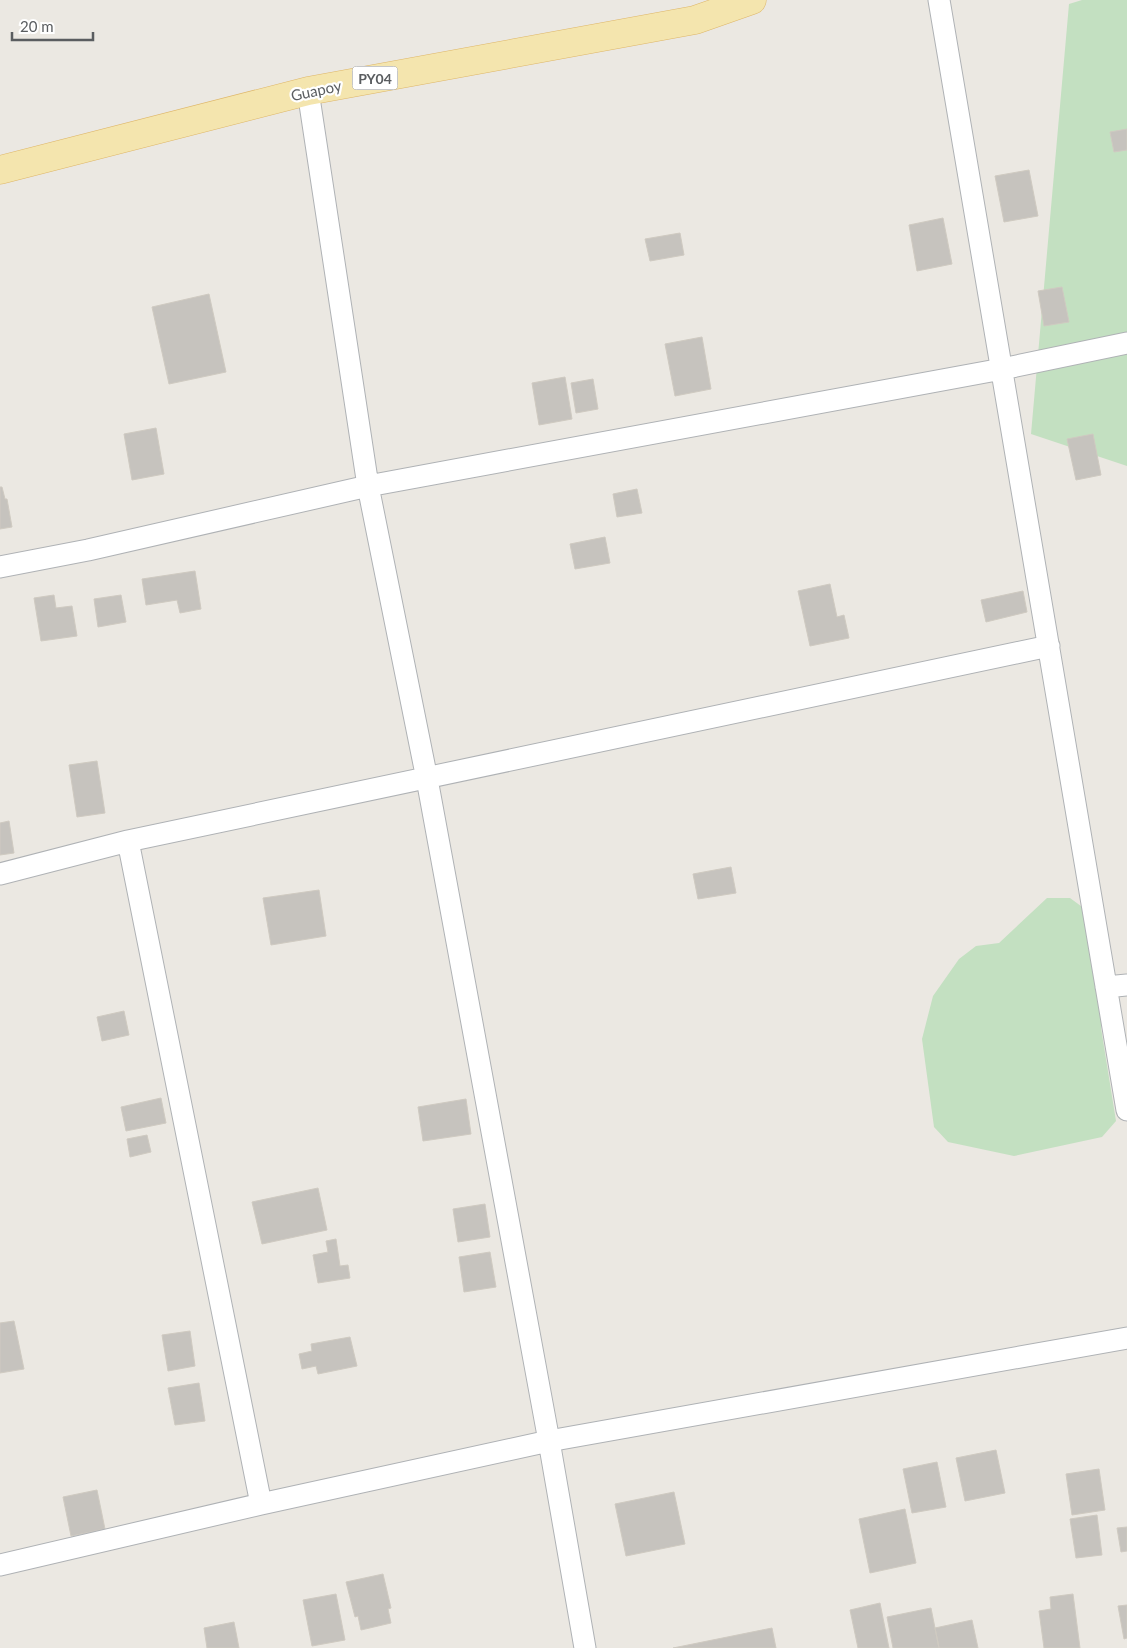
<svg xmlns="http://www.w3.org/2000/svg" width="1127" height="1648" viewBox="0 0 1127 1648" font-family="Lato,sans-serif">
	<style>
		.green { fill: #c3e0c1 }
		.building { fill: #c6c3be; stroke: #cfcac1 }
		.lines { fill: none; stroke-linecap: round; stroke-linejoin: round }
		.street-casing { stroke: #afb2b5; stroke-width: 23 }
		.primary-casing { stroke: #deb668; stroke-width: 29 }
		.street { stroke: #fff; stroke-width: 21 }
		.primary { stroke: #f4e5ae; stroke-width: 28 }
		.labels { text-anchor: middle; dominant-baseline: central; stroke-width: 4.5; stroke-linejoin: round; paint-order: stroke }
		.shield { fill: #fff; stroke: #8c8e90; stroke-width: 1 }
		.shield-label { font-size: 14px; font-weight: bold; fill: #5a5d60 }
		.street-label { font-size: 15px; fill: #5a5d60; stroke: #fff }
	</style>
	<rect width="100%" height="100%" fill="#ebe8e2"/>
	<path class="green" d="M 1082,0 L 1127,0 L 1127,466 L 1031,434 L 1069,4 Z
		M 1047,898 L 1070,898 L 1089,912 L 1111,976 L 1101,1028 L 1116,1121 L 1102,1137 L 1014,1156 L 948,1142 L 934,1127 L 922,1039 L 933,996 L 959,959 L 976,946 L 999,943 Z"/>
	<path class="building" d="M 1127,129 L 1127,150 L 1114,152 L 1110,132 Z
		M 1029,170 L 1038,216 L 1004,222 L 995,176 Z
		M 943,218 L 952,264 L 917,271 L 909,225 Z
		M 680,233 L 684,255 L 650,261 L 645,239 Z
		M 1062,287 L 1069,322 L 1044,326 L 1038,291 Z
		M 209,294 L 226,372 L 169,384 L 152,307 Z
		M 702,337 L 711,389 L 675,396 L 665,344 Z
		M 565,377 L 572,419 L 539,425 L 532,383 Z
		M 593,379 L 598,409 L 576,413 L 571,383 Z
		M 156,428 L 164,474 L 132,480 L 124,434 Z
		M 1093,434 L 1101,475 L 1076,480 L 1067,439 Z
		M 0,487 L 2,487 L 5,499 L 7,499 L 12,527 L 0,529 Z
		M 637,489 L 642,513 L 617,517 L 613,494 Z
		M 605,537 L 610,563 L 575,569 L 570,544 Z
		M 195,571 L 201,609 L 180,613 L 177,600 L 146,605 L 142,579 Z
		M 830,584 L 837,617 L 844,615 L 849,638 L 810,646 L 798,591 Z
		M 1023,591 L 1027,612 L 986,622 L 981,600 Z
		M 54,595 L 56,608 L 72,606 L 77,636 L 41,641 L 34,598 Z
		M 121,595 L 126,622 L 98,627 L 94,599 Z
		M 97,761 L 105,813 L 77,817 L 69,765 Z
		M 9,821 L 14,853 L 0,855 L 0,823 Z
		M 731,867 L 736,893 L 698,899 L 693,874 Z
		M 319,890 L 326,936 L 271,945 L 263,898 Z
		M 124,1011 L 129,1035 L 102,1041 L 97,1017 Z
		M 161,1098 L 166,1123 L 126,1131 L 121,1107 Z
		M 466,1099 L 471,1134 L 423,1141 L 418,1107 Z
		M 147,1135 L 151,1152 L 130,1157 L 127,1139 Z
		M 318,1188 L 327,1230 L 262,1244 L 252,1202 Z
		M 485,1204 L 490,1237 L 458,1242 L 453,1209 Z
		M 336,1239 L 340,1266 L 348,1265 L 350,1278 L 318,1283 L 313,1255 L 328,1252 L 326,1241 Z
		M 490,1252 L 496,1287 L 464,1292 L 459,1257 Z
		M 14,1321 L 24,1369 L 0,1373 L 0,1323 Z
		M 190,1331 L 195,1366 L 168,1371 L 162,1335 Z
		M 350,1337 L 357,1366 L 318,1374 L 316,1366 L 302,1369 L 299,1354 L 312,1351 L 311,1344 Z
		M 199,1383 L 205,1421 L 175,1425 L 168,1388 Z
		M 996,1450 L 1005,1493 L 965,1501 L 956,1458 Z
		M 937,1462 L 946,1507 L 912,1513 L 903,1469 Z
		M 1099,1469 L 1105,1510 L 1072,1515 L 1066,1474 Z
		M 97,1490 L 105,1529 L 71,1536 L 63,1497 Z
		M 674,1492 L 685,1544 L 626,1556 L 615,1504 Z
		M 905,1509 L 916,1563 L 870,1573 L 859,1519 Z
		M 1097,1515 L 1102,1555 L 1076,1558 L 1070,1519 Z
		M 1127,1527 L 1127,1551 L 1121,1552 L 1117,1528 Z
		M 383,1574 L 391,1608 L 388,1609 L 391,1623 L 361,1630 L 358,1616 L 355,1617 L 346,1582 Z
		M 336,1594 L 345,1640 L 312,1646 L 303,1600 Z
		M 1073,1594 L 1080,1648 L 1044,1648 L 1039,1611 L 1051,1609 L 1050,1597 Z
		M 880,1603 L 889,1648 L 858,1648 L 850,1610 Z
		M 1127,1605 L 1127,1638 L 1124,1639 L 1118,1606 Z
		M 931,1608 L 939,1648 L 893,1648 L 887,1617 Z
		M 972,1620 L 978,1648 L 939,1648 L 935,1628 Z
		M 234,1622 L 239,1648 L 207,1648 L 204,1628 Z
		M 772,1628 L 776,1648 L 673,1648 Z"/>
	<g class="lines">
		<g class="street-casing">
			<path id="street" d="M 939,0 L 1127,1110
				M 308,91 L 368,486 L 427,779 L 549,1441 L 585,1648
				M 0,567 L 88,550 L 368,486 L 1002,369 L 1127,343
				M 128,841 L 261,1504
				M 0,874 L 128,841 L 1049,646
				M 1106,987 L 1127,985
				M 0,1565 L 261,1504 L 549,1441 L 1127,1338"/>
		</g>
		<g class="primary-casing">
			<path id="primary" d="M 0,170 L 308,91 L 695,20 L 752,0"/>
		</g>
		<use href="#street" class="street"/>
		<use href="#primary" class="primary"/>
	</g>
	<g class="labels">
		<rect class="shield" x="352.5" y="66.5" width="45" height="23" rx="4"/>
		<g class="shield-label">
			<text x="375" y="78">PY04</text>
		</g>
		<g class="street-label">
			<text transform="translate(316 90) rotate(-12)">Guapoy</text>
		</g>
	</g>
	<path d="M12 32v8h81v-8" fill="none" stroke="#5a5d60" stroke-width="2.5"/>
	<text x="20" y="32" font-size="15" fill="#5a5d60" stroke="#ffffff" stroke-width="4" paint-order="stroke">20 m</text>
</svg>
